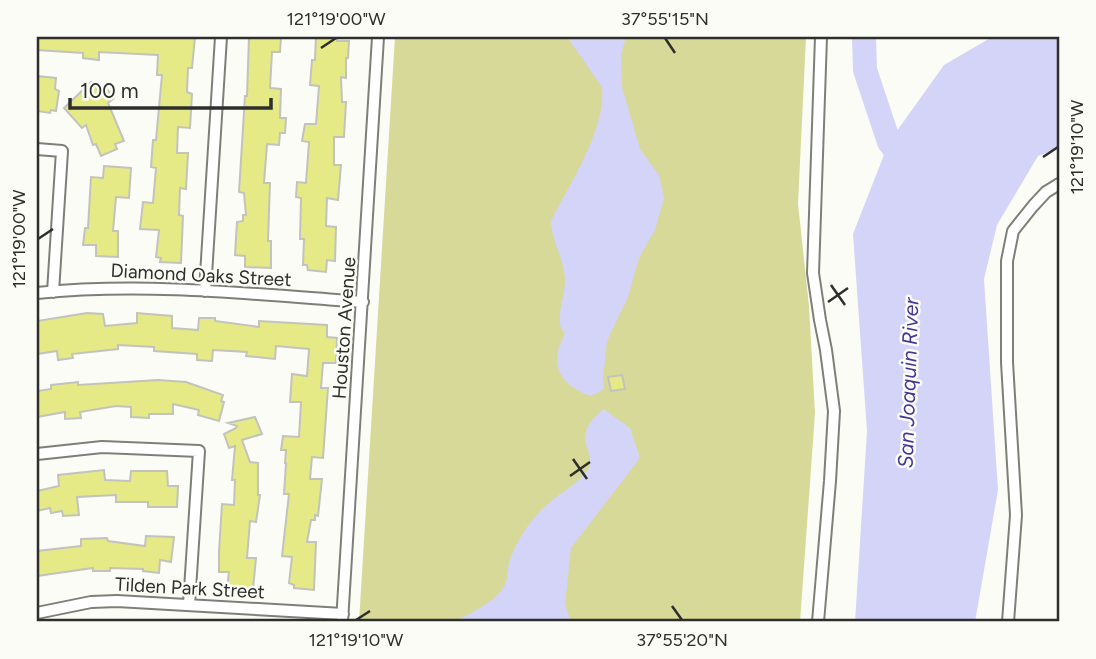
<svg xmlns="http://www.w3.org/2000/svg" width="1096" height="659" viewBox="0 0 1096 659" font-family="Figtree,sans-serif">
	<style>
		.green { fill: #d6d997 }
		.water { fill: #d3d4f8 }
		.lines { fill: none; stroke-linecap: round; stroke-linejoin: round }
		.river { stroke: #d3d4f8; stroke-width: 24 }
		.building { fill: #e6ea86; stroke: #c2c3bc; stroke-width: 2 }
		.street-casing { stroke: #7f7f79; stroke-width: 14 }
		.street { stroke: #fff; stroke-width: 10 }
		.ticks { fill: none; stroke: #2e2f2c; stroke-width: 2.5 }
		.labels { text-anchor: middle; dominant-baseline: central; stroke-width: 5; stroke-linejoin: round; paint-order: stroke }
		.street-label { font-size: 19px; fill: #2e2f2c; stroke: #fbfcf5 }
		.water-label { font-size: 21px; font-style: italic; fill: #453698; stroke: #fbfcf5 }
		.neatline { fill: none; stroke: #2e2f2c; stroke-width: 2.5 }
		.ticks-label { font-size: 18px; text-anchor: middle; fill: #2e2f2c }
	</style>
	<rect width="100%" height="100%" fill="#fbfcf5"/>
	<path class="green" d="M 395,37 L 806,37 L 798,204 L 809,306 L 815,413 L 800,622 L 359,622 Z"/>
	<path class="water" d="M 567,37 L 626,37 L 621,55 L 622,87 L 640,149 L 659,175 L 664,198 L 655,230 L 639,258 L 628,297 L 607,341 L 603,378 L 604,388 L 598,393 L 590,396 C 559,384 548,364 565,334 C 563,330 560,328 560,324 C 558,312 565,294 565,280 C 564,259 551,239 551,221 C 570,183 606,130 602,87 Z
		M 992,37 L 1059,37 L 1059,148 L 1038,156 L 997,225 L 984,279 L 998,490 L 975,622 L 855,622 L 867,431 L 853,234 L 889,142 L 944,65 Z
		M 604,409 L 630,428 L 640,458 L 571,548 L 565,604 L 571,622 L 455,622 C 470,613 493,603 503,588 C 508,582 507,570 509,562 C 515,545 524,529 536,516 C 549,499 571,489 585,474 C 603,452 564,440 604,409 Z"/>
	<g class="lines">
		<path class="river" d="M 864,37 L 865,70 L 889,142 L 908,168"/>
	</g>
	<path class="building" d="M 37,37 L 195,37 L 192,68 L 188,68 L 187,92 L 192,94 L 190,128 L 178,127 L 177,153 L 188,153 L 186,189 L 180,188 L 179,215 L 183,216 L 181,263 L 160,262 L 161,258 L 156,257 L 159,230 L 140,229 L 143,202 L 153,203 L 156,168 L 151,167 L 153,140 L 156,140 L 162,75 L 157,75 L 158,55 L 99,52 L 99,60 L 83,58 L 83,53 L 37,50 Z
		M 249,37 L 281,37 L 280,52 L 272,52 L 270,88 L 281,89 L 280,118 L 286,118 L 285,133 L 280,133 L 279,145 L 267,144 L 264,183 L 270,183 L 268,241 L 271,241 L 271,268 L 245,267 L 245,256 L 235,255 L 237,222 L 243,221 L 243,215 L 246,215 L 244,193 L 239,192 L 245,96 L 247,96 Z
		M 316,37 L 337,37 L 337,41 L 349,41 L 348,58 L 346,58 L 346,78 L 341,77 L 342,102 L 346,102 L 344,137 L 334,137 L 334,165 L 341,165 L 338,200 L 327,198 L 326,226 L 336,227 L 335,261 L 327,260 L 326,272 L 308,270 L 307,265 L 303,265 L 304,239 L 300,239 L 301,198 L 296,197 L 297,182 L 306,183 L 309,142 L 302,141 L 305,124 L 316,124 L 319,86 L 310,85 L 312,60 L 315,60 Z
		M 37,76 L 56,78 L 55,89 L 59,91 L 56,111 L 51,110 L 50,113 L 37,111 Z
		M 91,82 L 101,93 L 106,88 L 114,98 L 108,103 L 124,141 L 115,144 L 117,149 L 101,156 L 96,144 L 93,145 L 86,125 L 82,128 L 64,108 Z
		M 104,166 L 131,168 L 129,198 L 116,197 L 113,231 L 118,231 L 118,257 L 96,256 L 96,245 L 83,245 L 85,228 L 88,228 L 91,177 L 103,178 Z
		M 87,313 L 103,314 L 105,326 L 137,323 L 137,313 L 172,316 L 172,328 L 198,330 L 199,318 L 215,318 L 215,321 L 259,327 L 259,321 L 327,325 L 327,337 L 337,338 L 336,363 L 323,363 L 321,388 L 328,388 L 323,458 L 312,457 L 310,479 L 322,479 L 318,516 L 315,515 L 315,520 L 311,520 L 307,542 L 316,542 L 314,590 L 294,588 L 294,585 L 289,583 L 292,557 L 282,556 L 289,494 L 284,494 L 286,463 L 285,463 L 286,450 L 281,450 L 283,436 L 299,437 L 301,402 L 290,402 L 292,374 L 307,376 L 309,349 L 276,346 L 275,359 L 246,356 L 247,352 L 213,350 L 212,361 L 197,360 L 197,354 L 154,351 L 154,347 L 118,345 L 118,349 L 72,354 L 73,358 L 58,360 L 57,351 L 37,354 L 37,321 Z
		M 622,375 L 625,389 L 611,391 L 608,377 Z
		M 158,380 L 186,382 L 223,395 L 221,401 L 224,402 L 219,421 L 198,415 L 199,410 L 173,404 L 173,414 L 149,414 L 149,418 L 131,417 L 131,407 L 116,406 L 80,412 L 81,418 L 65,419 L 65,412 L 37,417 L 37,391 L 51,389 L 51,385 L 78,382 L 78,385 Z
		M 255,417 L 262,434 L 242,440 L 250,462 L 258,463 L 258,495 L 260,495 L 256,522 L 250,521 L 247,558 L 256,558 L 253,589 L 227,587 L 229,572 L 219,572 L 219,552 L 222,504 L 234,505 L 235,480 L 232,480 L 235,446 L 229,448 L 224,434 L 236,428 L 237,426 L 228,423 Z
		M 104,470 L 105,480 L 130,481 L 131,471 L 167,471 L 168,486 L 178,486 L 177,507 L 148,507 L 148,502 L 116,502 L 116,495 L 77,497 L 79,515 L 63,516 L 62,511 L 51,513 L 50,508 L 37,511 L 37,491 L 59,486 L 58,475 Z
		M 146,536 L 174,537 L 171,562 L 160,560 L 159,573 L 143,571 L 143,569 L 110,568 L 110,571 L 93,571 L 93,568 L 37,576 L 37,551 L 81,546 L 81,539 L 107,538 L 108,541 L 145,546 Z"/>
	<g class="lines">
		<g class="street-casing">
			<path id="street" d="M 37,149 L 62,151 L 53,292
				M 205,291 L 221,37
				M 37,293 C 145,282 254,294 363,302
				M 37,454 L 102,447 L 199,451 L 189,605
				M 37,613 L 91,602 L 117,601 L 343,614
				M 342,622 L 378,37
				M 818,622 L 830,481 L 834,411 L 826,350 L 820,320 L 813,273 L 821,37
				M 1008,622 L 1016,515 L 1007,362 L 1007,261 L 1013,231 L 1033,206 L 1046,192 L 1059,184"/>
		</g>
		<use href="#street" class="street"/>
	</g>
	<path class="ticks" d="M 665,38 L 675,53M 321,48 L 336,38M 1043,157 L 1058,147M 38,239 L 53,229M 831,285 L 845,305M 828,302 L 848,288M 573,459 L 587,479M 570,476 L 590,462M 672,606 L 682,620M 356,620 L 370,611"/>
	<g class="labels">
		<g class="street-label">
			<text transform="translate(201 275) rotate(3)">Diamond Oaks Street</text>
			<text transform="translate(344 328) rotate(-86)">Houston Avenue</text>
			<text transform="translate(190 588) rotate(3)">Tilden Park Street</text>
		</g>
		<g class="water-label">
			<text transform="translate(908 383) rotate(-88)">San Joaquin River</text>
		</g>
	</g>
	<rect width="1096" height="659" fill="none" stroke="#fbfcf5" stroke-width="77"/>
	<path d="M70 98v10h201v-10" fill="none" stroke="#2e2f2c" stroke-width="3.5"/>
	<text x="80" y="98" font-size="21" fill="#2e2f2c" stroke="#fbfcf5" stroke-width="5" paint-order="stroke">100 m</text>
	<rect x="38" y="38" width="1020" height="582" class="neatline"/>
	<g class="ticks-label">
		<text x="336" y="25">121°19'00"W</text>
		<text x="665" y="25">37°55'15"N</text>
		<text transform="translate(1077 147) rotate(-90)" y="6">121°19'10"W</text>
		<text transform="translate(19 239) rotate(-90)" y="6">121°19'00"W</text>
		<text x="356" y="646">121°19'10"W</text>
		<text x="682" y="646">37°55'20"N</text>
	</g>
</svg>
